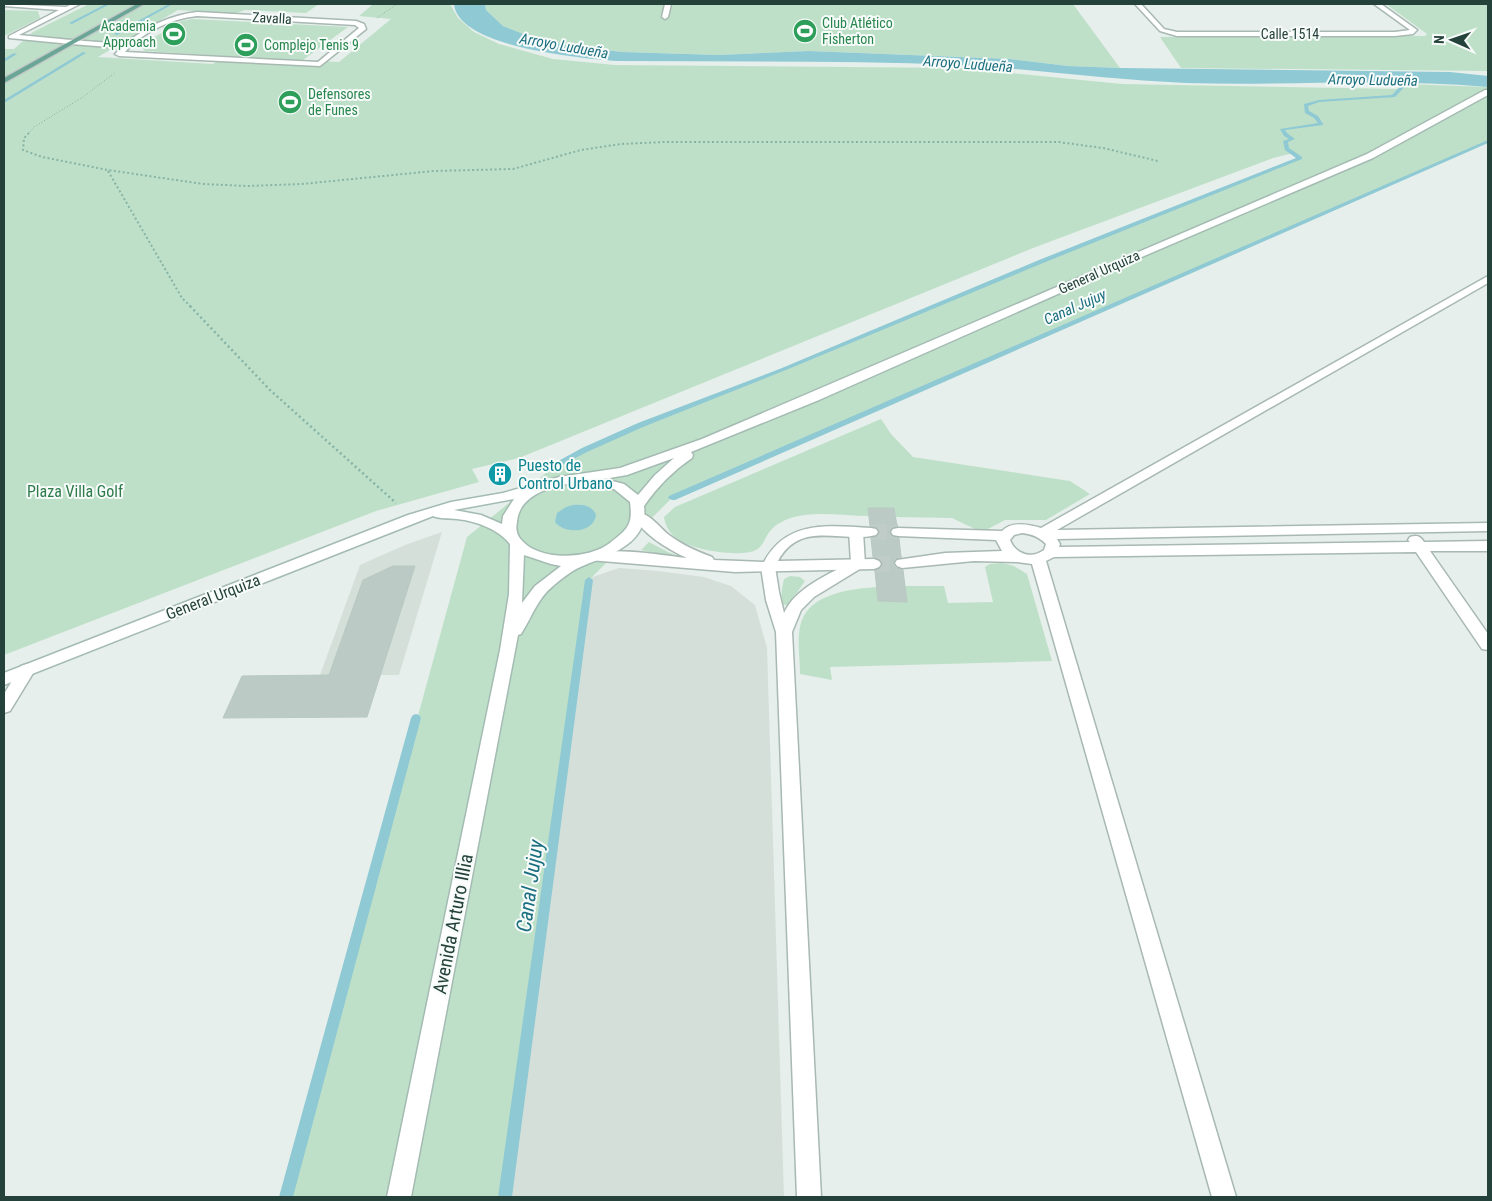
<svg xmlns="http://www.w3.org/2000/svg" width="1492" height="1201" viewBox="0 0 1492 1201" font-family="'Roboto Condensed',sans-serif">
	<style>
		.built { fill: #d4dfda }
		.green { fill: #bfe0c8 }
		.water { fill: #8ec9d4 }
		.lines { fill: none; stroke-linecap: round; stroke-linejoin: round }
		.stream { fill: #8ec9d4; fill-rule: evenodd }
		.building { fill: #bbcac4; stroke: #b8c9c2 }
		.street-tunnel-far1 { stroke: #bfccc8; stroke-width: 12; stroke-dasharray: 12 6; stroke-linecap: butt }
		.street-tunnel { stroke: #bfccc8; stroke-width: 16; stroke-dasharray: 16 8; stroke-linecap: butt }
		.lane-casing { stroke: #a8b8b2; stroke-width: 3 }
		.street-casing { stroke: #a8b8b2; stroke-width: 3 }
		.secondary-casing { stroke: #a4bbb3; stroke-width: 3 }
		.primary-casing { stroke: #c2cac8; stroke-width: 3 }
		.path-far2 { stroke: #86b3a5; stroke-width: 1; stroke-dasharray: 1 2; stroke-linecap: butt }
		.path-far1 { stroke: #86b3a5; stroke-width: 2; stroke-dasharray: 2 2.5; stroke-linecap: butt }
		.path { stroke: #86b3a5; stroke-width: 2.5; stroke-dasharray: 2 3; stroke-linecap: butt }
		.lane { fill: #fff; fill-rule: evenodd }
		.street { fill: #fff; fill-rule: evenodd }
		.secondary { fill: #fff; fill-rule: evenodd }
		.primary { fill: #6aa596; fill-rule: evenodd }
		.labels { text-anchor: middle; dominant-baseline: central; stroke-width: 4; stroke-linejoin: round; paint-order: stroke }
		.far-street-label { font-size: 14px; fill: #24423a; stroke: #f7fbf9 }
		.far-leisure-label { font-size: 14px; fill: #27864d; stroke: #f7fbf9; text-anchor: start }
		.far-water-label { font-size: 15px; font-style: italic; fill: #1c6f80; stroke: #f7fbf9 }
		.culture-label { font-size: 16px; fill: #0d838f; stroke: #f7fbf9; text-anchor: start }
		.park-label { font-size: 16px; fill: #2d7a4b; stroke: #f7fbf9 }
		.street-label { font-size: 16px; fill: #24423a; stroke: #f7fbf9 }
		.near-street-label { font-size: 19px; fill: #24423a; stroke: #f7fbf9 }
		.near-water-label { font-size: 21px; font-style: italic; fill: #1c6f80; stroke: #f7fbf9 }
	</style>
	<rect width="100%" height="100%" fill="#e6efeb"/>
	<path class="built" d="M 442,532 L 399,675 L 320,675 L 360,565 L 405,545 Z
		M 619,568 L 658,571 L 704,577 L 731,586 L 755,605 L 767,648 L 784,1197 L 484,1197 L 575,583 Z"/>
	<path class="green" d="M 89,4 L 319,4 L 306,13 L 245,10 L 234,14 L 178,10 L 98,57 L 213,64 L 224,56 L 145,51 L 140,46 L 181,21 L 193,19 L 348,27 L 303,60 L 339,62 L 391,19 L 359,16 L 372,5 L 348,4 L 450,4 L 458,18 L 474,32 L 499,44 L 553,59 L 615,65 L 960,68 L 1122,84 L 1401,89 L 1406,84 L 1488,87 L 1488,141 L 672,498 L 589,580 L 505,1197 L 286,1197 L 467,537 L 557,464 L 594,444 L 779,370 L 1024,267 L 1300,158 L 1293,153 L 1273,158 L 1033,248 L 519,458 L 472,469 L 479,482 L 376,511 L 4,655 L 4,49 L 14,49 L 33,32 Z
		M 485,4 L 1073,4 L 1120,68 L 1068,66 L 1010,59 L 809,51 L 718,55 L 622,52 L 570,46 L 531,37 L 503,26 L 486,10 Z
		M 1386,4 L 1488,4 L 1488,71 L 1181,68 L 1160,37 L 1413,36 L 1425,36 L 1427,34 Z
		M 4,10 L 38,11 L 40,18 L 4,36 Z
		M 881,419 L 891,434 L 913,457 L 1070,481 L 1090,494 L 1046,520 L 1005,520 L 986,530 L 975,529 L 952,518 L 896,517 L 894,508 L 868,508 L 869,516 C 844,516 812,510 788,519 C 783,521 775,525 772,529 C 765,535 765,545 756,550 C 740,558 688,550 675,537 C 669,532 665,525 664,517 L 675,507 Z
		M 649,542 L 668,552 L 693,561 L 641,550 Z
		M 1002,563 L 1014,566 L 1027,574 L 1052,661 L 830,667 L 832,680 L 800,674 C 800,659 797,642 800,627 C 806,594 849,589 877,587 L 878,601 L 906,602 L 905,586 L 944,586 L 948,603 L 993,602 L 985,567 L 990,564 Z
		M 790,576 L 800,577 L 805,581 L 789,604 L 784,605 L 781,603 L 782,588 L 784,579 Z"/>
	<path class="water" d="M 454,4 L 485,4 L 486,10 L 503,26 L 531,37 L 570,46 L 622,52 L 718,55 L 809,51 L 1010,59 L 1068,66 L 1120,68 L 1450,72 L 1488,76 L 1488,87 C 1388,78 1286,86 1186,83 C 1110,80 1035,69 959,65 C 845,60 731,62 617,61 C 583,58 458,48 454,4 Z
		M 573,505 C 582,504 592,505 596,515 C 594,533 565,535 555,522 L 557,513 L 566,507 Z"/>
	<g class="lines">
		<path class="stream" d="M 106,4 L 110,4 L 72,24 L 69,23 Z
			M 169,4 L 173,4 L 117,35 L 114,34 Z
			M 83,52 L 86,53 L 4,103 L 4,100 Z
			M 14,53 L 17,54 L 4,62 L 4,59 Z
			M 1407,79 L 1411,80 L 1395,97 L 1319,102 L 1308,106 L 1309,111 L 1318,116 L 1323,124 L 1323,125 L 1285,130 L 1288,134 L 1295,139 L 1288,142 L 1289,148 L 1302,157 L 1302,159 L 1043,263 L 786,370 L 643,427 L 587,452 L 560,466 L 557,466 L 553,464 L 582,448 L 638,423 L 782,368 L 1039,260 L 1296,158 L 1285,150 L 1283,141 L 1289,139 L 1284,136 L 1280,129 L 1318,123 L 1314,118 L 1305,113 L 1304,104 L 1319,100 L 1392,95 Z
			M 1488,140 L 1488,143 L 675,500 L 672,500 L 668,498 L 669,496 Z
			M 589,577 L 593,580 L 512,1197 L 498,1197 L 585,580 Z
			M 416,714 L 419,715 L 421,718 L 293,1197 L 279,1197 L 411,718 L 413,715 Z"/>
	</g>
	<path class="building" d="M 868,508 L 894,508 L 897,526 L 891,528 L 889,533 L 893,537 L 899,538 L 901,557 L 895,559 L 893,564 L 896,568 L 903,570 L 907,602 L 878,601 L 875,571 L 881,568 L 883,563 L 880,559 L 873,557 L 871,538 L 878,536 L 880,531 L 876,527 L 870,526 Z
		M 393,566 L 415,566 L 367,717 L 223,718 L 242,676 L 329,675 L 363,580 Z"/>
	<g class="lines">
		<path class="street-tunnel-far1" d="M 871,532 L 898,532"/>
		<path class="street-tunnel" d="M 871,532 L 898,532
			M 874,564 L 902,563"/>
		<g class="lane-casing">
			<path id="lane" d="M 197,12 L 356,21 L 364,24 L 366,29 L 320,66 L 119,56 L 115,54 L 121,48 L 71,44 L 67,42 L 71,40 L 125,44 C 146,27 170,15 197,12 ZM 197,16 L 355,25 L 359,28 L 318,62 L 125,52 C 143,32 170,19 197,16 Z
				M 856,528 L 861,529 L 863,532 L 865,564 L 863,567 L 814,597 L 801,610 L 792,632 L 821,1197 L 797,1197 L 776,632 L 766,600 L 761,567 L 763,564 L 773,564 L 775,567 L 779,592 L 784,613 C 795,588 828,575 851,562 L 849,532 L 851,529 Z"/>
		</g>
		<g class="street-casing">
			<path id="street" d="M 4,4 L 66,7 L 72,4 L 80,4 L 19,35 L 71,40 L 75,42 L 71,44 L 9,38 L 9,36 L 59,10 L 4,6 Z
				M 665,4 L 671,4 L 668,17 L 665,19 L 662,17 Z
				M 1135,4 L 1141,4 L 1164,29 L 1177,32 L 1395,32 L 1410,30 L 1374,4 L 1381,4 L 1417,30 L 1413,34 L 1395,36 L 1177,36 L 1160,31 Z
				M 1488,276 L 1488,283 L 1057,530 L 1488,523 L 1488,531 L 1057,539 L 1060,544 L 1059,547 L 1410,542 L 1408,540 L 1410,537 C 1417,535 1420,536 1424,542 L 1488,541 L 1488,551 L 1430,551 L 1488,634 L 1488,650 L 1482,649 L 1416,552 L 1054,557 L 1046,561 L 1236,1197 L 1212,1197 L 1032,564 L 1017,562 L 974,561 L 902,568 L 897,566 L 895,563 L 897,560 L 945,553 L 1002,551 L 996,540 L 898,536 L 893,535 L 891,532 L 893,529 L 898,528 L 1002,531 C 1012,521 1028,524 1041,528 ZM 1022,533 C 1032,534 1039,537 1046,544 L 1044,550 C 1032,559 1016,555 1010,540 L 1014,535 Z
				M 640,513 C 651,515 660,528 669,535 C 682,545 696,551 712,557 L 714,560 L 764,562 C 787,519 830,526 871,528 L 876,529 L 878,532 L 876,535 C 842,544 801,519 778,561 L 874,559 L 879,561 L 881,564 L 879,567 L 874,569 L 735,572 L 589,560 L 587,557 L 589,554 C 614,547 660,555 687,558 C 667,549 645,535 633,517 L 635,514 Z
				M 27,664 L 33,666 L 35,670 L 10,711 L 4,713 L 4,694 L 21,666 Z"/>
		</g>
		<g class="secondary-casing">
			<path id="secondary" d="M 1485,90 L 1488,90 L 1488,95 L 1373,158 L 1130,262 L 819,400 L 691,452 L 693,455 L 692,458 C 673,471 657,487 644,506 C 649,543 611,554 585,565 C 574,569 562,578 553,586 C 537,599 532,617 521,634 L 518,635 L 411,1197 L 387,1197 L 500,650 L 509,594 L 510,544 C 498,529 476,521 457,519 C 448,518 440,519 433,516 L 4,685 L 4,673 L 408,515 L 451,502 L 503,493 L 559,477 L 620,468 L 702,439 L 1367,154 ZM 674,458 L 655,475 L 638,495 L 624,484 L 604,479 L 627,475 ZM 583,482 L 614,489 L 630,502 C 633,525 628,529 610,543 C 588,560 536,562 519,537 C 516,532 516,527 517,522 C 519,492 559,484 583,482 ZM 514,499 L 503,516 L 502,524 L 481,515 L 454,510 ZM 524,555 L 551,564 L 561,566 L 535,586 L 522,603 Z"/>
		</g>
		<g class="primary-casing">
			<path id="primary" d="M 137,4 L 144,4 L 4,83 L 4,78 Z"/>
		</g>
		<path class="path-far2" d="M 377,18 L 397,4
			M 28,134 L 34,127 L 83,97 L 116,72"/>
		<path class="path-far1" d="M 29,133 L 24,138 L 23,150 L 42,157 L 108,170 L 203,184 L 247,186 L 302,184 L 434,171 L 513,169 L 581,150 L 621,144 L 664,142 L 1058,142 L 1103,148 L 1158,161
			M 108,171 L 182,298 L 191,307"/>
		<path class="path" d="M 190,306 L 270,390 L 396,503"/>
		<use href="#lane" class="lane"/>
		<use href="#street" class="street"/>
		<use href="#secondary" class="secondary"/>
		<use href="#primary" class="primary"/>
	</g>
	<defs>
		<g id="stadium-disc" transform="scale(1.25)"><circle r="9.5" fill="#2e9e5b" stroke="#f7fbf9"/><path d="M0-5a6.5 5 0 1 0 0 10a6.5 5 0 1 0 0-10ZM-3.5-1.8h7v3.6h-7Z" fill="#fff"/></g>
		<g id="building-disc" transform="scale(1.25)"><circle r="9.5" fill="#0f9aa8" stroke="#f7fbf9"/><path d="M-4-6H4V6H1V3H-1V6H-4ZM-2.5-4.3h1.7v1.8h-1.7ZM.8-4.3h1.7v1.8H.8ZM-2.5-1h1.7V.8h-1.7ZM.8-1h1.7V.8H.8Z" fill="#fff"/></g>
	</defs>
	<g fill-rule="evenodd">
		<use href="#stadium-disc" x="805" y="31"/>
		<use href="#stadium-disc" x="174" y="34"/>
		<use href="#stadium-disc" x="246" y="45"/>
		<use href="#stadium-disc" x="290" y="102"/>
		<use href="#building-disc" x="500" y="474"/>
	</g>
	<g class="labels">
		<g class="far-street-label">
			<text transform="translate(272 18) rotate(3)">Zavalla</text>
			<text x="1290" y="34">Calle 1514</text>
			<text transform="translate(1099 272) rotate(-24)">General Urquiza</text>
		</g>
		<g class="far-leisure-label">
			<text x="822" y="23">Club Atlético<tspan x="822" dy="16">Fisherton</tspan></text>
			<text x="156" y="26" text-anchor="end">Academia<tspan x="156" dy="16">Approach</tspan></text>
			<text x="264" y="45">Complejo Tenis 9</text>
			<text x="308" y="94">Defensores<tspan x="308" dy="16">de Funes</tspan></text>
		</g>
		<g class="far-water-label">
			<text transform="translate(564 46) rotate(10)">Arroyo Ludueña</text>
			<text transform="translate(968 64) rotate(4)">Arroyo Ludueña</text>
			<text transform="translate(1373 80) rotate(1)">Arroyo Ludueña</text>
			<text transform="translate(1075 307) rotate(-24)">Canal Jujuy</text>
		</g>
		<g class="culture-label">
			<text x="518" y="465">Puesto de<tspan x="518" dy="18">Control Urbano</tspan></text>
		</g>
		<g class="park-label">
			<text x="75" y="491">Plaza Villa Golf</text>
		</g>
		<g class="street-label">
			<text transform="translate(213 597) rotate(-21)">General Urquiza</text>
		</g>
		<g class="near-street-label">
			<text transform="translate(453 924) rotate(-79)">Avenida Arturo Illia</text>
		</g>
		<g class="near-water-label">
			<text transform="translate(530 886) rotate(-82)">Canal Jujuy</text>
		</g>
	</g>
	<rect width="1492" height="1201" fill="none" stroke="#24423a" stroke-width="10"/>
	<g transform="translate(1452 40) rotate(272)" stroke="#f7fbf9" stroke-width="4" paint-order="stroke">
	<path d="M0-4L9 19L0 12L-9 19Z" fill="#24423a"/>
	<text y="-8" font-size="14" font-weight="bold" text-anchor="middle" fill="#24423a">N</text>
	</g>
</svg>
